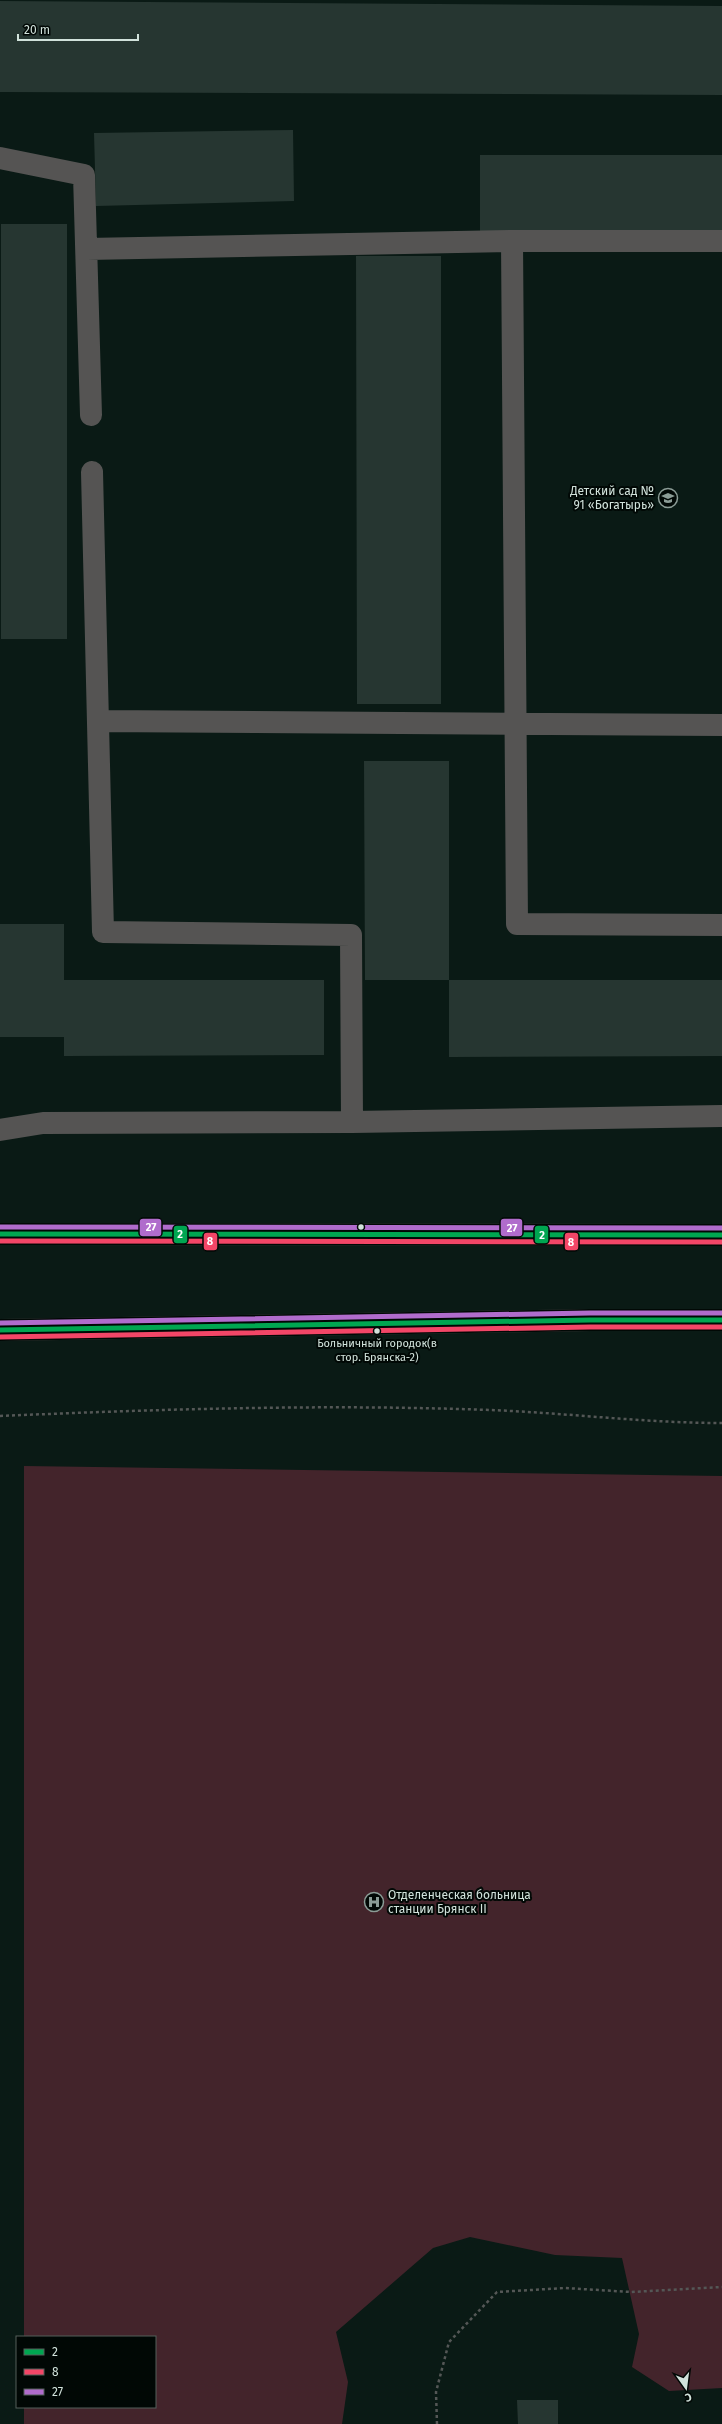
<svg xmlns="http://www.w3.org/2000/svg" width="722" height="2424" font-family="'Fira Sans',sans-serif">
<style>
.green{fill:#43242b}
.building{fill:#263631}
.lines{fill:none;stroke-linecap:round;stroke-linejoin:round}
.path{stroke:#545756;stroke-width:2.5;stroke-dasharray:3 3;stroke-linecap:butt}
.service{stroke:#555453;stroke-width:22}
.primary{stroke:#515452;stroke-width:22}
.bus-1-casing{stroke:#010805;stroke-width:8}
.bus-2-casing{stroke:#010805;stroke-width:8}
.bus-3-casing{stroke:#010805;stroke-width:8}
.bus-1{stroke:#00a651;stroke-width:5}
.bus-2{stroke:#f34667;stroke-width:5}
.bus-3{stroke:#b06ccc;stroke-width:5}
.bus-dot{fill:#d1e2db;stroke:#010805;stroke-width:1.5}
.labels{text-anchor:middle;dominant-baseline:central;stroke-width:4;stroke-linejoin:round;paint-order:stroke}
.bus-label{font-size:11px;fill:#d1e2db;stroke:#010805}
.poi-label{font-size:12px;fill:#d1e2db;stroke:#010805;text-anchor:end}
.line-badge{stroke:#010805;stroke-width:1.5}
.badge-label{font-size:11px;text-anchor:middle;font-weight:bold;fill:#fff}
</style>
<rect width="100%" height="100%" fill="#0a1a15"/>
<!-- green -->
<path class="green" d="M24 1466 722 1476V2388L669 2391 632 2367 639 2334 622 2258 555 2255 470 2237 433 2248 336 2332 348 2382 342 2424H24V2407H155V2337H24Z"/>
<!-- building -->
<path class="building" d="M0 1 722 6V95L0 92Z
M293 130 294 201 96 206 94 133Z
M480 155H722V235H480Z
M1 224H67V639H1Z
M356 256H441V704H357Z
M364 761H449V980H365Z
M0 924H64V980H324V1055L64 1056V1037H0Z
M449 980H722V1056L449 1057Z
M517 2400H558V2424H518Z"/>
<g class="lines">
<!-- path -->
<path class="path" d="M0 1416C163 1409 327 1404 490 1410 568 1413 644 1423 722 1423
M437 2424 436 2392 449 2342 497 2292 565 2288 631 2292 722 2287"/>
<!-- service -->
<path class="service" d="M0 158 84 175 91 415
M512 241 517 924 722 925
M87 249 512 241H722
M92 472 103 932 351 935 352 1122
M98 721 722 725
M0 1130 43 1123 352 1122 722 1116"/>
<!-- primary -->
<path class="primary" d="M0 1234 722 1235
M0 1330 590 1320H722"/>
<defs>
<path id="bus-1" d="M0 1234 722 1235
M0 1330 590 1320H722"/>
<path id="bus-2" d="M0 1241 722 1242
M0 1337 590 1327H722"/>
<path id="bus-3" d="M0 1227 722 1228
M0 1323 590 1313H722"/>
</defs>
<!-- bus-1 casing -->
<use href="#bus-1" class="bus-1-casing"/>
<!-- bus-2 casing -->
<use href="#bus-2" class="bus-2-casing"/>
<!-- bus-3 casing -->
<use href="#bus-3" class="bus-3-casing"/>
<!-- bus-1 -->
<use href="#bus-1" class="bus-1"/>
<!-- bus-2 -->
<use href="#bus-2" class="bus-2"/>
<!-- bus-3 -->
<use href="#bus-3" class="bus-3"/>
</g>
<!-- icons -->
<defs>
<symbol id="school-ring" viewBox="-11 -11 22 22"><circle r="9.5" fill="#010805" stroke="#8b9c96" stroke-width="1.5"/><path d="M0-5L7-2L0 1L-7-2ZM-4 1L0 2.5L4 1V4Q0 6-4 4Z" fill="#8b9c96"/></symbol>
<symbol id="hospital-ring" viewBox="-11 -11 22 22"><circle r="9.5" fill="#010805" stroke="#8b9c96" stroke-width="1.5"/><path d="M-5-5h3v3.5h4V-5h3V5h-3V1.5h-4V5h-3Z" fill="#8b9c96"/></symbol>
</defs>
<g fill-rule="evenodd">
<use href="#school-ring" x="657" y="487" width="22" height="22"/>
<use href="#hospital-ring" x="363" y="1891" width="22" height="22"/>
</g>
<!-- markers -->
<g class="bus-dot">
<circle cx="361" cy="1227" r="3.5"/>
<circle cx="377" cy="1331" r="3.5"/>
</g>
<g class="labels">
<!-- bus labels -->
<g class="bus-label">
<text x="377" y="1343">Больничный городок(в<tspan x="377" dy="14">стор. Брянска-2)</tspan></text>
</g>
<!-- poi labels -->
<g class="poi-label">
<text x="654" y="491">Детский сад №<tspan x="654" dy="14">91 «Богатырь»</tspan></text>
<text x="388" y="1895" text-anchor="start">Отделенческая больница<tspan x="388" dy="14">станции Брянск II</tspan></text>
</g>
</g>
<g class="line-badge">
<rect x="139" y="1218" width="23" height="19" rx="4" fill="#b06ccc"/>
<rect x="500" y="1218" width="23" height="19" rx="4" fill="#b06ccc"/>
<rect x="173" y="1225" width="15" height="19" rx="4" fill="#00a651"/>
<rect x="534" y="1225" width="15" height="19" rx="4" fill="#00a651"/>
<rect x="203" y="1232" width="15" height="19" rx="4" fill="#f34667"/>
<rect x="564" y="1232" width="15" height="19" rx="4" fill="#f34667"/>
</g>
<g class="badge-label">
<text x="151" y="1231">27</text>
<text x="512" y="1232">27</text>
<text x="180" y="1238">2</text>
<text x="542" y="1239">2</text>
<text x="210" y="1245">8</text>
<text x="571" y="1246">8</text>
</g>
<!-- legend -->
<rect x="16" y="2336" width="140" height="72" fill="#010805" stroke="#545f5b"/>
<rect x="24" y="2349" width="20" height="6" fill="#00a651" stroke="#545f5b"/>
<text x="52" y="2356" font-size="12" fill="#d1e2db">2</text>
<rect x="24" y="2369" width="20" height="6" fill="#f34667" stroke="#545f5b"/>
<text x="52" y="2376" font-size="12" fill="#d1e2db">8</text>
<rect x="24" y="2389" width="20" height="6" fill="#b06ccc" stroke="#545f5b"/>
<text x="52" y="2396" font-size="12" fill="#d1e2db">27</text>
<!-- north arrow -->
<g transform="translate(686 2388) rotate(166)" stroke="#010805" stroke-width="3" paint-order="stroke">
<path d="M0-3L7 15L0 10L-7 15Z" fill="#d1e2db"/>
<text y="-6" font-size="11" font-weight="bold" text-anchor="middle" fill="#d1e2db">С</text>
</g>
<!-- scale -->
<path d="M18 34v6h120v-6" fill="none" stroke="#d1e2db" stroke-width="2"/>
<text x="24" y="34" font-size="12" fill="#d1e2db" stroke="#010805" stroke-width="3" paint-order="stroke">20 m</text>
</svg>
